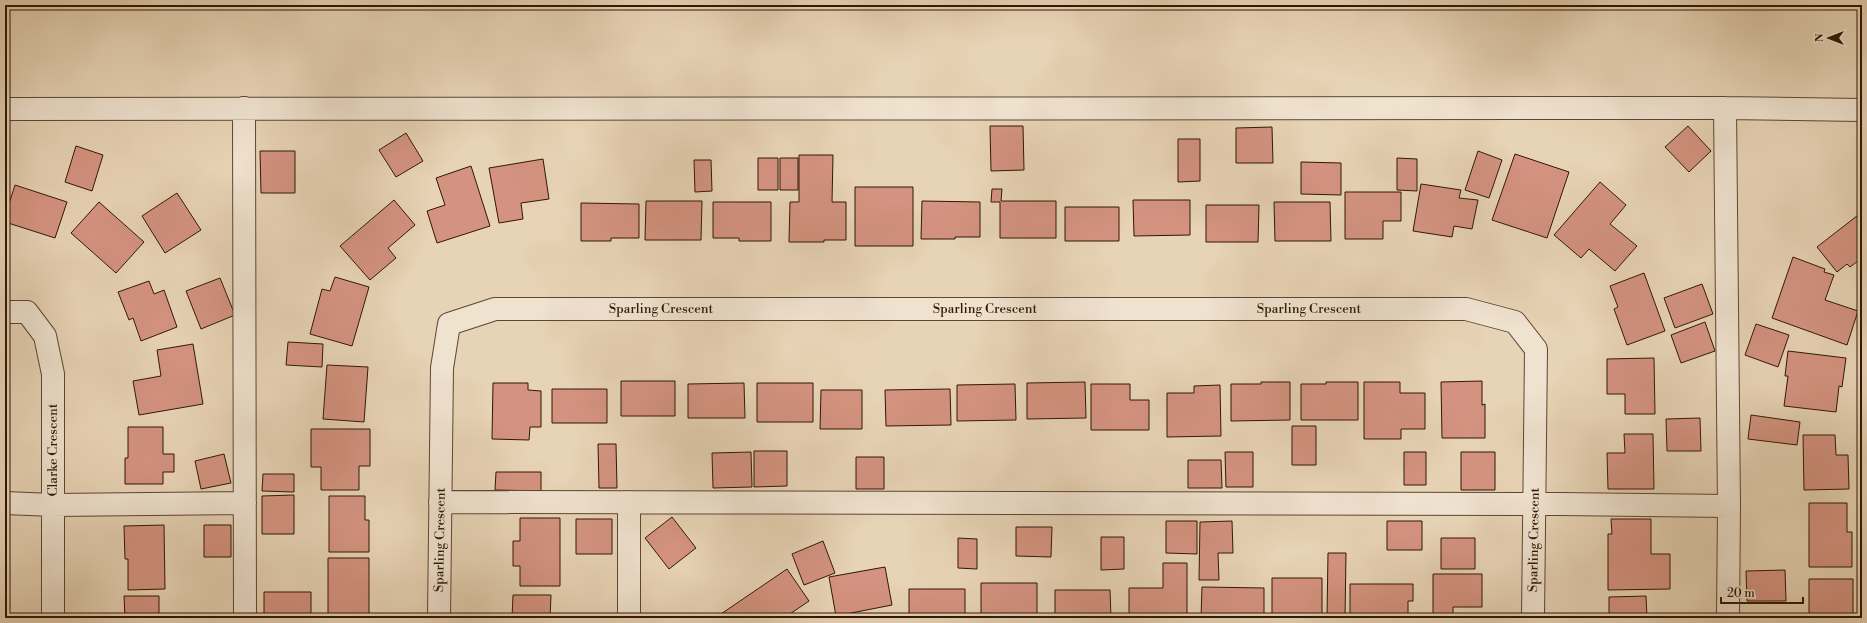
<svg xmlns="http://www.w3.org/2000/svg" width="1867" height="623" font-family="'Libre Bodoni',serif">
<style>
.building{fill:#d49380;stroke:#311704}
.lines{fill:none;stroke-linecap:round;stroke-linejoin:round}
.minor-casing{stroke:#5e4630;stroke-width:24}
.minor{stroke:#efe2cf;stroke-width:22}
.labels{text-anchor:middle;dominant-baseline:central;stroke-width:3.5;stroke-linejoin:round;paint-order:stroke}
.street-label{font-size:13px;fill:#311704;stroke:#efe2cf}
</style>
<rect width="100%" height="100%" fill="#e7d3b5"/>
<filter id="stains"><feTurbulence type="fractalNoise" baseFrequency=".005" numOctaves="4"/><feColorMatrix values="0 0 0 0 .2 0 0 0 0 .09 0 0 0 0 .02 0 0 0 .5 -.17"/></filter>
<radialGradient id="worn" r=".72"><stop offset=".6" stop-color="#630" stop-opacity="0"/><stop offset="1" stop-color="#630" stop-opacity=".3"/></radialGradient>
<!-- building -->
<path class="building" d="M990 126H1023L1024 170 991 171Z
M1688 126 1711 151 1689 172 1665 147Z
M1272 127 1273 163H1236V128Z
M406 133 423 161 396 177 379 150Z
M1178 139H1200V181L1178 182Z
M76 146 103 155 92 191 65 182Z
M260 151H295V193H261Z
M1478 151 1502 160 1489 198 1465 190Z
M1515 154 1569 172 1547 238 1492 220Z
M799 155H833L832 202H846V240H824V242H789L790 202H799Z
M758 158H778V190H758Z
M780 158H798V190H780Z
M1397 158 1417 159V191L1397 190Z
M543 159 549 199 521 203 523 219 499 223 489 168Z
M694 160H711L712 191 695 192Z
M1301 162 1341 163V195L1301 194Z
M471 166 490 226 437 243 427 211 445 205 436 178Z
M1600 182 1626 205 1610 224 1637 246 1615 271 1589 249 1581 258 1554 235Z
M1421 184 1461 190 1459 198 1478 200 1472 229 1454 226 1452 237 1413 231Z
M15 185 67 202 55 238 5 222V216Z
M855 187H913V246H855Z
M992 189H1002L1001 201H1056V238H1000V202H991Z
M1345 192H1401V221H1383V239H1345Z
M177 193 201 230 165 253 142 216Z
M394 200 415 225 388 248 396 258 370 280 340 246Z
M1133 200H1190V235L1134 236Z
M646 201H702L701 240H645Z
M922 201 980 202V237H955V239H921Z
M99 202 144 242 116 273 71 233Z
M713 202H771V241H739V238H713Z
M1274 202H1330L1331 241H1275Z
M581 203 639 204V238H611V241H581Z
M1206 205H1259L1258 242H1206Z
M1065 207H1119V241H1065Z
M1862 212V258L1850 267 1847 264 1837 272 1817 247Z
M1793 257 1825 269 1824 272 1834 275 1825 300 1858 311 1847 345 1772 318Z
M1644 273 1665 331 1627 345 1614 309 1618 307 1610 286Z
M335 277 369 287 352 346 310 334 322 289 330 291Z
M220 278 235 315 201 329 186 291Z
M149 281 154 294 164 290 177 327 141 341 133 318 129 320 118 292Z
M1702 284 1713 314 1675 328 1664 298Z
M1705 322 1715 351 1681 363 1671 335Z
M1756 324 1789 335 1778 367 1745 355Z
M288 342 323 344 322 367 286 365Z
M193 344 203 404 139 415 133 381 161 376 157 350Z
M1788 351 1846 358 1842 387 1839 386 1836 412 1784 406 1788 376H1785Z
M1654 358 1655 414H1625V394H1607V359Z
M327 365 368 367 364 422 323 419Z
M621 381H675V416H621Z
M1482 381V405L1485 404V438H1442L1441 382Z
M1085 382 1086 418 1027 419V383Z
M1261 382H1290V420L1231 421V384H1261Z
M1326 382H1358V420H1301V384H1326Z
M1364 382H1400V393H1425V429H1401V439H1364Z
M493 383H528V390L541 391V427H530L529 440 492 439Z
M744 383 745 418H688V384Z
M757 383H813V422H757Z
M1015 384 1016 420 957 421V385Z
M1091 384H1130V400H1149V430H1091Z
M1220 385 1221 436 1167 437V393H1194V386Z
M552 389H607V423H552Z
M950 389 951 425 886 426 885 390Z
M821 390H862V429H820Z
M1751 415 1800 422 1797 445 1748 439Z
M1700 418 1701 451H1667L1666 419Z
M1292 426H1316V465H1292Z
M128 427H163V454H174V472H163V484H125V458H128Z
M311 429H370V466H359V490H321V467H311Z
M1624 434H1653L1654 489H1608L1607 453H1625Z
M1803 435H1835L1836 455H1848L1849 489 1804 490Z
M598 444H616L617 488H599Z
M754 451H787V486L754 487Z
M751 452 752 487 713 488 712 453Z
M1225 452H1253V487H1226Z
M1404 452H1426V485H1404Z
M1461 452H1495V490H1461Z
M224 454 231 483 201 489 195 461Z
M856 457H884V489H856Z
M1188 460H1221L1222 488H1188Z
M496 472H541V491L495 490Z
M263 474H294V492L262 491Z
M294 495V534H262V496Z
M329 496H365V520H369V552H329Z
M1809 503H1847V532H1852V567H1809Z
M672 517 696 548 669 569 645 538Z
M520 518H560V586H520V566H513V541H520Z
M576 519H612V554H576Z
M1611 519H1651V554H1670V589L1608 590V534H1612Z
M1166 521H1197V554L1166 553Z
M1232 521 1233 553H1218L1219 580H1199L1200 522Z
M1387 521H1422V550H1387Z
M164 525 165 589 128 590V559H125L124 526Z
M204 525H231V557H204Z
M1016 527H1052L1051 557 1016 556Z
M1101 537H1124V569L1101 570Z
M958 538 977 539V569L958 568Z
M1441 538H1475V569H1441Z
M823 541 835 573 804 585 792 554Z
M1328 553H1346L1345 618H1327Z
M328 558H369V615L328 614Z
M1163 563H1187V618H1129V588H1163Z
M885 567 892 605 836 616 829 577Z
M787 569 809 601 784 618H720L718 616Z
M1785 570 1786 601H1747L1746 571Z
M1433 574H1482V607H1453V618H1433Z
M1272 578H1322V615H1299V618H1272Z
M1809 579H1853V618H1809Z
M981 583H1037V618H981Z
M1350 584H1413V601H1408V618H1350Z
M1202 587 1264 588V618H1201Z
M909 589H965V618H909Z
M1055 590H1110L1111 618H1055Z
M264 592H311V616H264Z
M513 595H551L550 618H512Z
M124 596H159V614H166V618H125Z
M1646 596 1647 618H1609V597Z"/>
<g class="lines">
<defs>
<path id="minor" d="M244 108 245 618
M1725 108 1729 506 1728 618
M5 109 1725 108 1862 110
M5 312H27L45 336 53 374V618
M440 502 1560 504 1729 506
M629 502V618
M5 503 53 505 245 503
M439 618 442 368 449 324 495 309H1466L1515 322 1536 349 1533 618"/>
</defs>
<!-- minor casing -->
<use href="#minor" class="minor-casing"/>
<!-- minor -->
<use href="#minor" class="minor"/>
</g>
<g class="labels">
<!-- street labels -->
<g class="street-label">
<text x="661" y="309">Sparling Crescent</text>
<text x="985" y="309">Sparling Crescent</text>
<text x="1309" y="309">Sparling Crescent</text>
<text transform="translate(53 450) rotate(-90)">Clarke Crescent</text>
<text transform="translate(440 540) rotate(-89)">Sparling Crescent</text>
<text transform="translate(1534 540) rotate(-89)">Sparling Crescent</text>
</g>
</g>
<!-- margin -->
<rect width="1867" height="623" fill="none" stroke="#e7d3b5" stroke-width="20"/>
<rect x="6" y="6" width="1855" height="611" fill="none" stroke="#311704" stroke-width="2"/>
<rect x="10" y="10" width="1847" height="603" fill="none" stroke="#311704"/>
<!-- north arrow -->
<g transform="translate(1829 38) rotate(270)" stroke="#efe2cf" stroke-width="3" paint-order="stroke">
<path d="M0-3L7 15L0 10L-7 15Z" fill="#311704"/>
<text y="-6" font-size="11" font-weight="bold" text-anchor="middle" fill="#311704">N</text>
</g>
<!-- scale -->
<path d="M1721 597v6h82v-6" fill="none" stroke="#311704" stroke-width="2"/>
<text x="1727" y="597" font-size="12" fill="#311704" stroke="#efe2cf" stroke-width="3" paint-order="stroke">20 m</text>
<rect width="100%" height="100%" filter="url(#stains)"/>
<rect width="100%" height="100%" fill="url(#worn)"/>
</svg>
